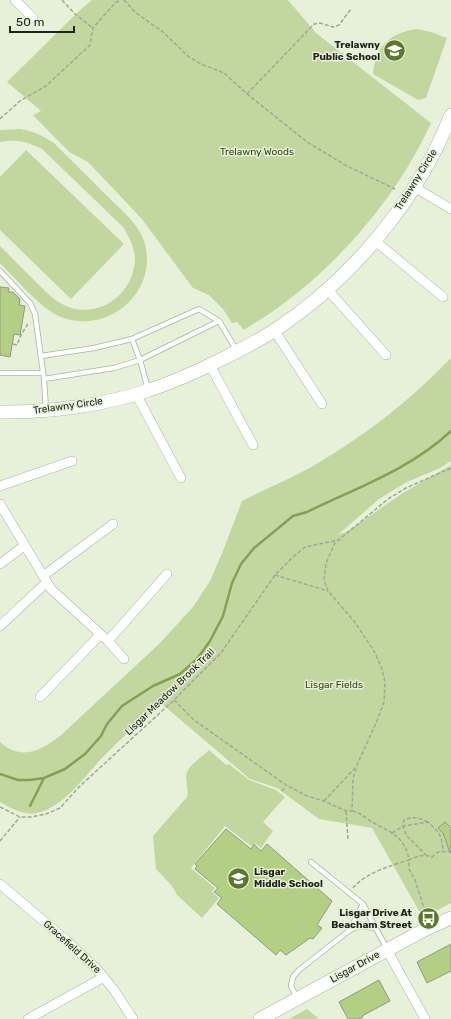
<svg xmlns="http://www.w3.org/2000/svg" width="451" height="1019" font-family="Rubik,sans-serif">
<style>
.green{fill:#c2d7a0}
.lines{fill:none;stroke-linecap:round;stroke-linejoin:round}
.stream{stroke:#849f56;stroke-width:2.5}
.building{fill:#b2cf84;stroke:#909984}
.lane-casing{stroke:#abb49e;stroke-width:6}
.street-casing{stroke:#abb49e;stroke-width:10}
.secondary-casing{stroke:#abb49e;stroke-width:14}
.path{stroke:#a0a895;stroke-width:1.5;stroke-dasharray:4 2;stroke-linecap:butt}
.lane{stroke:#fff;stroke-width:4.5}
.street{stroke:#fff;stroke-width:9}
.secondary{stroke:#fff;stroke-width:13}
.labels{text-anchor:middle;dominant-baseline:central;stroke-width:3;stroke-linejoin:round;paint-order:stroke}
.poi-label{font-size:10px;font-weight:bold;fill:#21241c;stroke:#e7f1d9;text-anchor:end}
.park-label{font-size:10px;fill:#33440d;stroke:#e7f1d9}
.street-label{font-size:10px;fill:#21241c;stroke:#e7f1d9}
</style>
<rect width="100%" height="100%" fill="#e7f1d9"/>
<!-- green -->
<path class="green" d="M92 0H288L316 33 431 123C397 197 339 265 272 312 263 318 253 324 244 330L237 322 232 323 223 309 209 295 193 288 141 218 88 162 69 152 33 115 41 111 7 82 80 10Z
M417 29 431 32 447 38 426 98 418 100 373 74C376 46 389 33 417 29Z
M20 129C33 131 42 135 54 143 70 159 87 176 103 192 118 207 137 221 144 241 160 290 109 336 61 317 42 310 15 278 0 263V246C12 258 23 269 35 281 44 290 54 301 66 306 99 320 134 294 135 259 135 247 129 238 124 228L42 149C26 141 17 139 0 142V130Z
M26 150 124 244 71 299 0 230V177Z
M451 358V461L440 468 405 483 379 499 339 534 303 545 346 532 403 493 451 465V903L423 918 372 828 319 819 277 788 250 779 162 704C143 720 124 735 107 753 86 773 67 806 37 813 25 816 10 808 0 802V742C21 761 40 751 60 736L159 644 193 607 210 581 223 551 242 501C265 489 290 479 313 466 363 437 411 400 451 358Z
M209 750 226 765 229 764 249 780 276 790 285 797 263 822 273 831 261 848 255 843 251 846 225 826 191 868 215 888 212 892 219 898 202 918 177 895 172 886 156 869 153 836 187 797C189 790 186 784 186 777 186 766 202 757 209 750Z
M307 1009 319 1019H289Z"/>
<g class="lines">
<!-- stream -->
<path class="stream" d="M0 774 18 780H30L44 778 65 769 85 754 101 736 107 724 122 706 153 686 180 674 197 659 210 641 223 616 232 583 241 564 254 548 293 516 307 512C356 488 411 469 451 431
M30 806 44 778"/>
</g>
<!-- building -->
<path class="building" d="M0 287 9 288 8 292H13L20 299 19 305 25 306 20 335 14 334 10 357 0 355Z
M445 822 451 828V853H450L443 833 438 828Z
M226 829 251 849 254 844 261 851 267 844 332 901 317 925 322 928 313 939 310 938 286 955 280 950 276 955 217 904 222 898 214 892 218 888 195 869 197 866 195 864Z
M451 944V971L427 983 417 962Z
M379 980 390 1001 362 1016 363 1017 359 1019H348L339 1002Z"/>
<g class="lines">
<defs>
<path id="lane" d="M0 271 30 303 35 314 44 379 46 410
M132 339 140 360 148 389
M41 356 94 348 132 339 199 309 219 321 237 351
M0 373H43
M44 379 114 368 140 360 219 321
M363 904 387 949
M350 930 359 926 376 928
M297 998 291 986 293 977 299 970 350 930 363 904 311 862"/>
<path id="street" d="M15 0 33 18
M414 187 451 209
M374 240 443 297
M327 289 386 355
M274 330 322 404
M210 365 253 445
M136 394 181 478
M0 486 72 461
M0 504 51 589 108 641 124 659
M0 564 24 546
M43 576 113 524
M0 626 46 583
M108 641 167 574
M40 697 100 635
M0 884 66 940 96 968 114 990 133 1019
M387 950 425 1019
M28 1019 104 977"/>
<path id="secondary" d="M0 412C46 413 106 405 149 390 174 382 198 371 222 359 240 350 258 341 275 330 352 279 417 201 451 115
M260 1019 424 930 451 918"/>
</defs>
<!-- lane casing -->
<use href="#lane" class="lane-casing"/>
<!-- street casing -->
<use href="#street" class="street-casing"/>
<!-- secondary casing -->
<use href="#secondary" class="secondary-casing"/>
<!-- path -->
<path class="path" d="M62 0 75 14 93 28
M124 0 136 13 163 32 189 57 201 64 224 73 247 94 307 142 345 165 395 189
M247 94 314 24 320 23 333 27 339 25 351 9
M0 119 20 101 46 86 90 45 93 28 115 3 120 0
M13 344 17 345 21 335 29 322
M275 575 328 591
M174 700 194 720 286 785 307 796 324 801 346 811H352L353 779 356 769
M282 791 286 786
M324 801 356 767 377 721 384 702 385 682 382 669 374 651 354 621 328 591 324 580 326 563 335 543 388 499 406 488 451 468
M0 807 20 817H31L46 814 60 808 80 786 174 700 221 653 275 575 293 557 305 547 339 540
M346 811 348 840
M352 811C360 812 366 819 374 823 392 833 405 837 409 860 418 856 423 854 432 857L438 852 451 851
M428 822C419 818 413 816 404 820L403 826 428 822C439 832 442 835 443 851
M392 833 403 826 406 835 426 855
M0 841 20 817
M353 888C365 873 392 865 409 860V869L415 880 427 917"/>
<!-- lane -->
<use href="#lane" class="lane"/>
<!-- street -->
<use href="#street" class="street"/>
<!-- secondary -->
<use href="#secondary" class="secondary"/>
</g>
<!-- icons -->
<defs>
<symbol id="school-disc" viewBox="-11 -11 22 22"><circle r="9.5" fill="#5e772a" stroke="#e7f1d9"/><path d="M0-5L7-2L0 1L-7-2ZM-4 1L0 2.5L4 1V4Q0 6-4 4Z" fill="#fff"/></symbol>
<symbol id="bus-disc" viewBox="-11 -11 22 22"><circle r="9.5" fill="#5e772a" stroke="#e7f1d9"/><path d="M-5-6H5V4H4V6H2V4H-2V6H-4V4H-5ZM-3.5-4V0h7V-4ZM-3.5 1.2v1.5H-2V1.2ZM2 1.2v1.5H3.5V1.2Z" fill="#fff"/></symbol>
</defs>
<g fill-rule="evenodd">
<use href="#school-disc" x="382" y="38" width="25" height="25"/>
<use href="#school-disc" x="226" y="866" width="25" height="25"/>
<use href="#bus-disc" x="416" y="906" width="25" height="25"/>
</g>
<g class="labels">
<!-- poi labels -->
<g class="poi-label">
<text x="380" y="45">Trelawny<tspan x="380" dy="12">Public School</tspan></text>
<text x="254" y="872" text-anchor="start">Lisgar<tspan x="254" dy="12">Middle School</tspan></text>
<text x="412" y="913">Lisgar Drive At<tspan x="412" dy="12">Beacham Street</tspan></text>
</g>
<!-- park labels -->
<g class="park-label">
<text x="257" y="152">Trelawny Woods</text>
<text x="334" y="685">Lisgar Fields</text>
</g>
<!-- street labels -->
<g class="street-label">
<text transform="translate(416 180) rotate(-58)">Trelawny Circle</text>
<text transform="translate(68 406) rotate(-8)">Trelawny Circle</text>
<text transform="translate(170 692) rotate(-44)">Lisgar Meadow Brook Trail</text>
<text transform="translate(72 947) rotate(42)">Gracefield Drive</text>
<text transform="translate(355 967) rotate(-29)">Lisgar Drive</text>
</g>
</g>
<!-- scale -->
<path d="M10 26v6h64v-6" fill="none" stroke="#21241c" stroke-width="2"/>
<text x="16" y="26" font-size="12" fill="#21241c" stroke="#e7f1d9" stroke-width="3" paint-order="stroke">50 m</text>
</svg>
